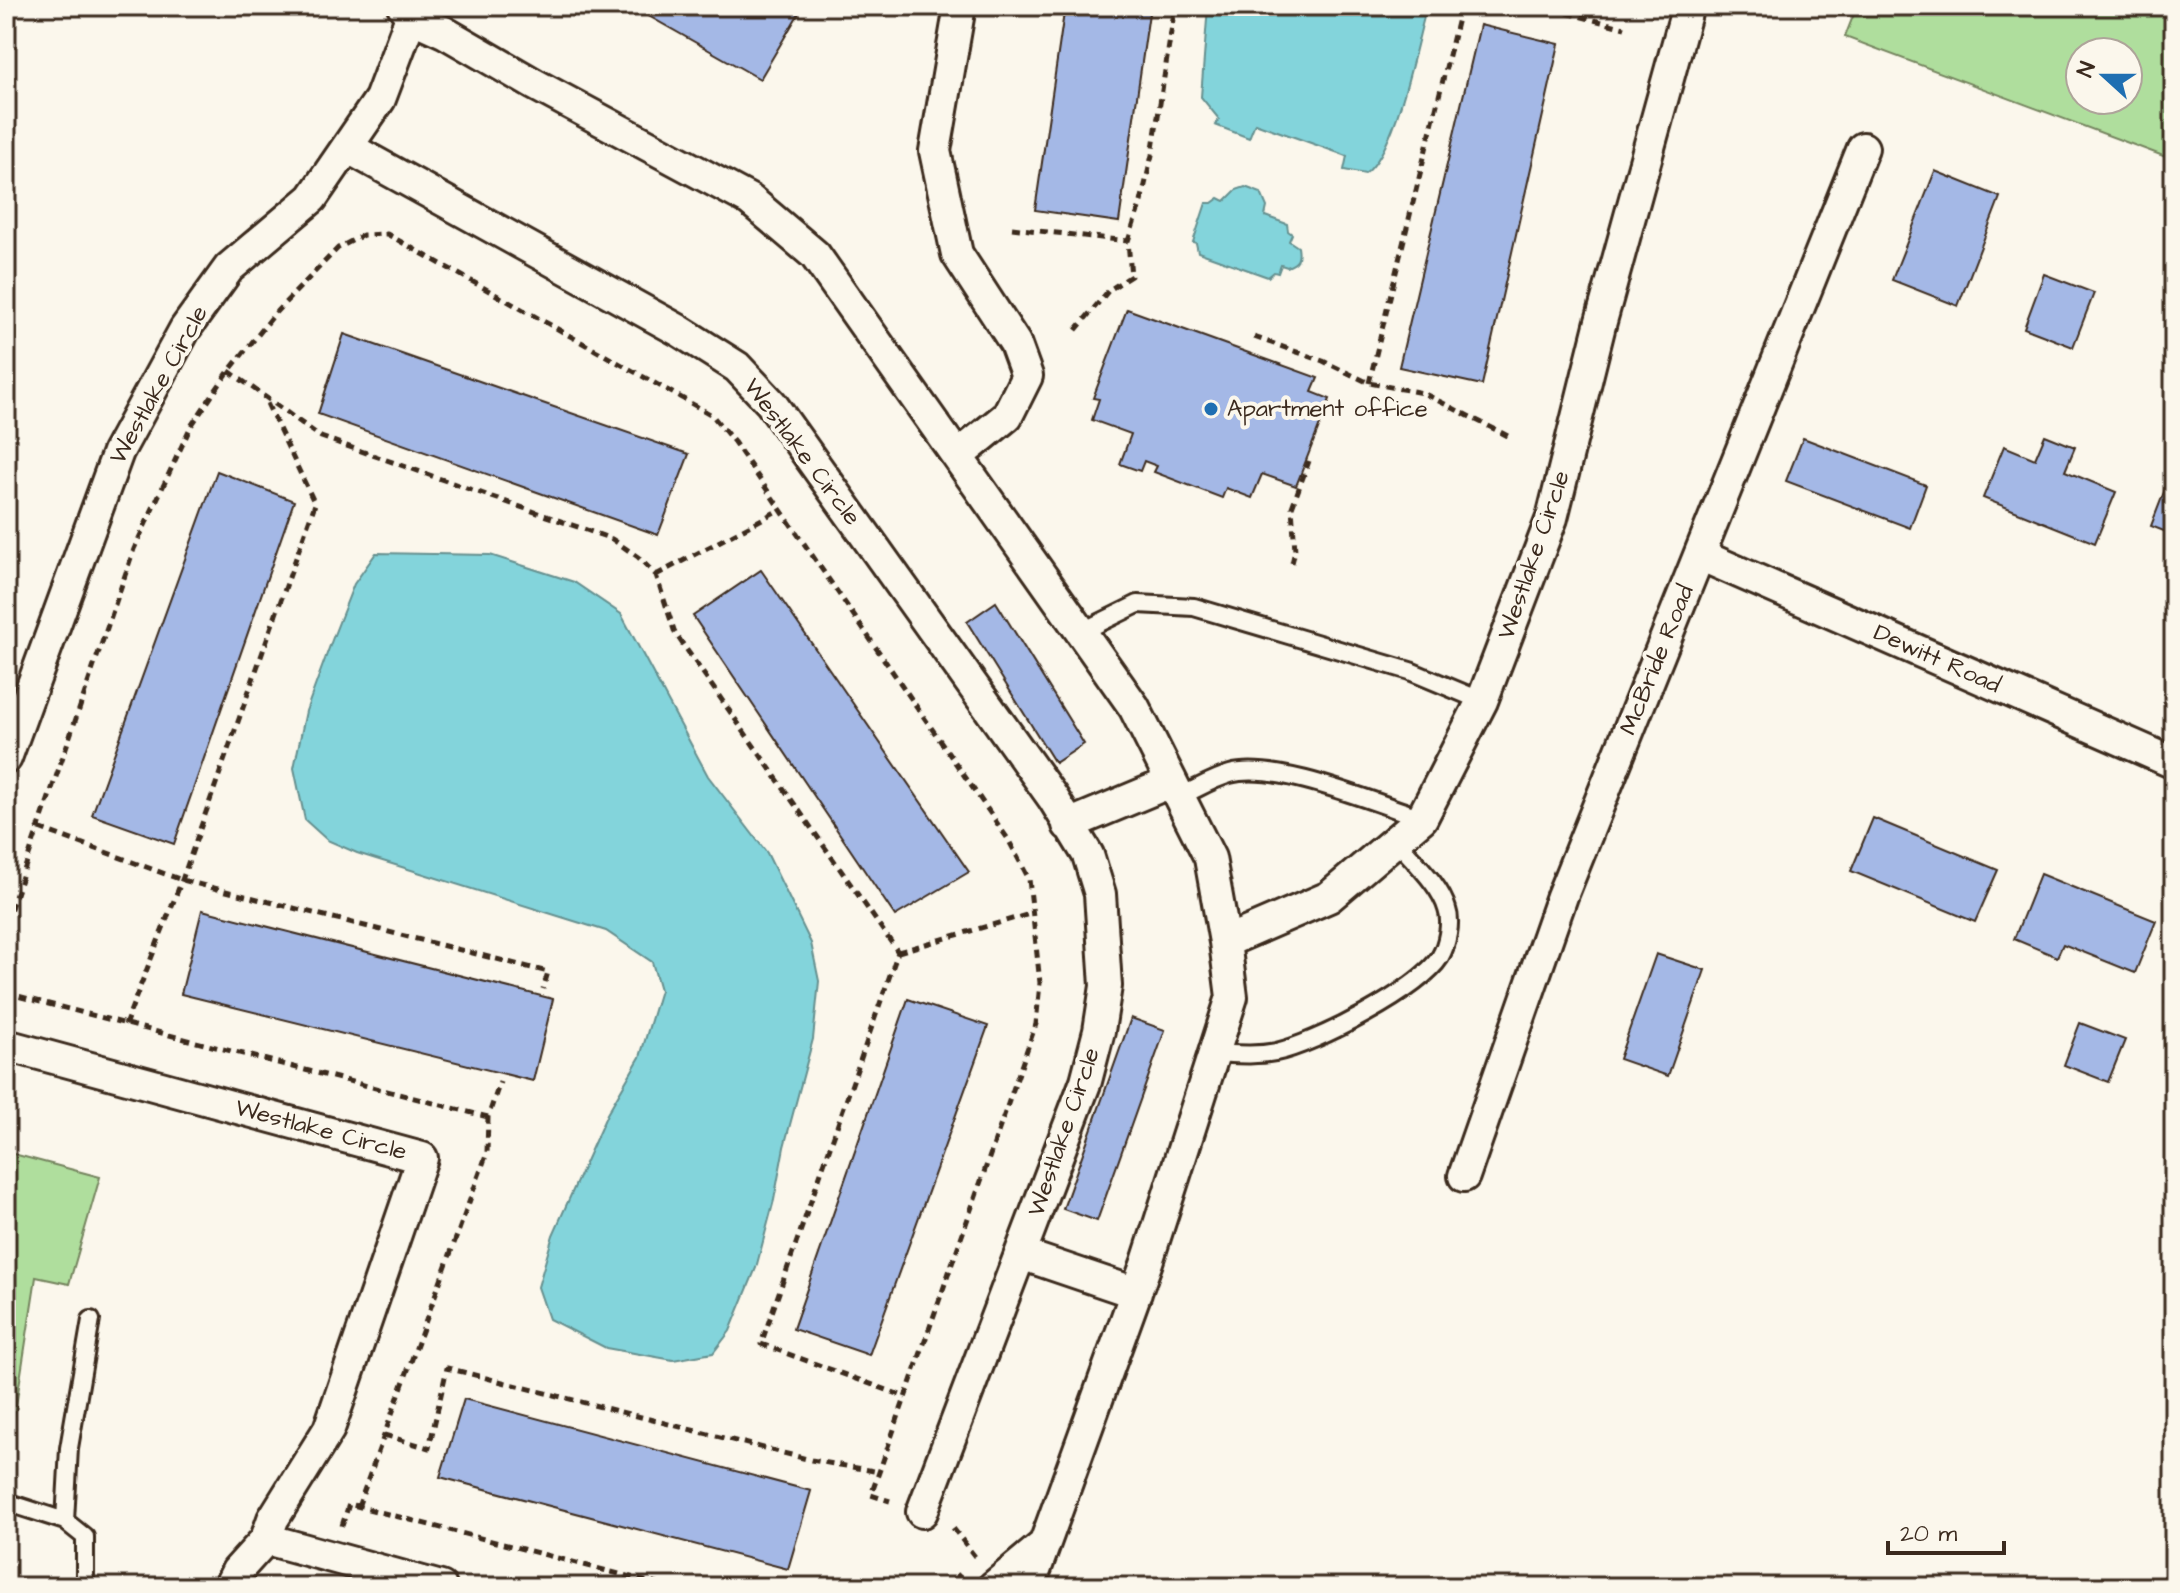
<svg xmlns="http://www.w3.org/2000/svg" width="2180" height="1593" font-family="'Architects Daughter',sans-serif">
<style>
.green{fill:#afde9d;stroke:#75845e;stroke-width:2;fill-rule:evenodd}
.water{fill:#83d4db;stroke:#66908f;stroke-width:2}
.building{fill:#a4b8e6;stroke:#3b2a1e;stroke-width:2}
.lines{fill:none;stroke-linecap:round;stroke-linejoin:round}
.lane-casing{stroke:#3b2a1e;stroke-width:22}
.street-casing{stroke:#3b2a1e;stroke-width:36}
.path{stroke:#3b2a1e;stroke-width:5;stroke-dasharray:8 6;stroke-linecap:butt}
.lane{stroke:#fbf7ec;stroke-width:16}
.street{stroke:#fbf7ec;stroke-width:30}
.poi-dot{fill:#1f6fb2;stroke:#fbf7ec;stroke-width:3}
.labels{text-anchor:middle;dominant-baseline:central;stroke-width:8;stroke-linejoin:round;paint-order:stroke}
.street-label{font-size:24px;fill:#3b2a1e;stroke:#fbf7ec}
.poi-label{font-size:24px;fill:#3b2a1e;stroke:#fbf7ec;text-anchor:start}
</style>
<rect width="100%" height="100%" fill="#fbf7ec"/>
<filter id="ink" filterUnits="userSpaceOnUse"><feTurbulence type="fractalNoise" baseFrequency=".0125" numOctaves="2"/><feDisplacementMap in="SourceGraphic" scale="16" xChannelSelector="R" yChannelSelector="G"/><feConvolveMatrix kernelMatrix="1 2 1 2 8 2 1 2 1" color-interpolation-filters="sRGB"/></filter>
<g filter="url(#ink)">
<!-- green -->
<path class="green" d="M1857 6H2174V160L1845 37ZM2080 52H2128V100H2080Z
M6 1152 100 1177 69 1284 36 1277 9 1451 6 1450Z"/>
<!-- water -->
<path class="water" d="M1208 6H1427C1415 47 1397 150 1365 174L1344 170 1347 156 1255 123 1249 138 1215 125 1219 119 1201 97Z
M1245 187 1261 193 1267 207 1265 216 1287 224 1288 231 1292 234 1289 241 1298 247C1300 259 1298 263 1287 267L1281 265 1278 273 1274 272 1268 277 1198 252 1196 243 1193 242 1206 203H1212L1219 198 1225 201 1236 190Z
M376 553 490 555 574 582 621 614 708 776 767 853 811 943 819 981 813 1039 784 1147 774 1200 756 1268 730 1331 713 1353 673 1360 606 1348 549 1319 538 1287 553 1235 607 1114 640 1057 660 990 652 962 606 931 357 853 327 840 305 820 294 768 306 711 332 640 354 584Z"/>
<!-- building -->
<path class="building" d="M631 6H798L802 8 760 79Z
M1065 6H1150L1119 222 1035 210Z
M1480 25 1559 44 1482 385 1399 367Z
M1935 171 2000 197 1958 306 1892 280Z
M2044 274 2094 293 2073 347 2024 328Z
M1127 309 1318 378 1312 392 1330 399 1296 486 1262 474 1252 498 1226 488 1222 498 1154 472 1157 466 1144 461 1140 471 1120 464 1131 434 1092 420 1099 399 1093 398Z
M344 334 689 454 658 535 318 414Z
M2045 435 2075 447 2065 471 2116 492 2095 543 1983 498 2004 446 2035 459Z
M1803 438 1926 485 1910 528 1786 481Z
M2174 466V535L2151 526Z
M217 471 294 501 174 844 92 815Z
M761 570 969 872 895 916 693 616Z
M996 602 1084 744 1055 763 967 622Z
M1873 818 1998 870 1975 922 1851 871Z
M2040 874 2156 921 2135 973 2063 944 2057 957 2014 939Z
M202 910 553 999 533 1081 181 994Z
M1656 954 1705 970 1668 1076 1619 1059Z
M2174 986V1007L2166 1003Z
M908 999 988 1026 869 1355 793 1329Z
M1131 1018 1165 1030 1097 1221 1063 1209Z
M2080 1023 2125 1040 2108 1082 2064 1065Z
M464 1399 811 1491 788 1569 440 1477Z"/>
<g class="lines">
<defs>
<path id="lane" d="M1081 632 1138 604 1194 607 1410 671 1482 701
M1178 797C1195 790 1212 779 1230 774 1276 761 1375 803 1422 818
M1214 1053C1235 1054 1255 1056 1276 1052 1315 1044 1419 990 1440 957 1447 945 1452 923 1447 909 1440 884 1412 860 1396 840
M6 1502 65 1521 85 1537V1587
M65 1521 69 1448 91 1320"/>
<path id="street" d="M411 17 444 32 534 84 750 200 815 255 1134 707 1210 858 1225 942 1232 997 1147 1262 1029 1587
M347 147 680 331 737 367 771 403 1053 798 1088 855 1100 894 1106 986 1099 1031 1086 1081 922 1512
M958 456 1007 416 1027 376 1015 343 957 254 935 151 960 6
M1700 555 2174 763
M6 758 118 452 185 329 229 268 312 198 380 99 411 17 403 6
M1068 825 1171 782
M1225 942 1329 897 1422 818 1482 701 1552 518 1600 325 1688 6
M6 1045 422 1158 329 1429 273 1519 266 1539 237 1571 229 1587
M1464 1176 1562 896 1863 148
M1021 1254 1136 1293
M266 1539 441 1587
M993 1587 1041 1547"/>
</defs>
<!-- lane casing -->
<use href="#lane" class="lane-casing"/>
<!-- street casing -->
<use href="#street" class="street-casing"/>
<!-- path -->
<path class="path" d="M1540 6 1625 28
M1012 228 1128 241
M1076 330 1109 290 1131 276 1128 241 1141 202 1152 155 1175 6
M1254 337 1323 361 1369 383 1423 393 1508 436
M229 371 321 437 612 539 638 557 656 575 675 633 898 952 761 1344 906 1397
M1369 383 1461 6
M1292 563 1295 551 1292 507 1309 461
M656 575 779 510
M39 828 182 880 548 972 543 989
M6 923 134 549 191 426 229 371 277 311 338 248 363 235 387 234 712 415 734 442 1008 839 1029 879 1040 983 1036 1024 871 1495 890 1501
M898 952 1033 913
M6 993 488 1117
M125 1025 182 880 315 504 264 397
M384 1435 429 1448 447 1368 811 1460 880 1472
M358 1507 487 1153 488 1117 500 1082
M342 1526 349 1504 669 1587
M953 1528 976 1558
M946 1587 960 1574"/>
<!-- lane -->
<use href="#lane" class="lane"/>
<!-- street -->
<use href="#street" class="street"/>
</g>
</g>
<!-- markers -->
<circle class="poi-dot" cx="1211" cy="409" r="8"/>
<g class="labels">
<!-- street labels -->
<g class="street-label">
<text transform="translate(159 385) rotate(-61)">Westlake Circle</text>
<text transform="translate(802 452) rotate(53)">Westlake Circle</text>
<text transform="translate(1534 555) rotate(-71)">Westlake Circle</text>
<text transform="translate(1937 659) rotate(24)">Dewitt Road</text>
<text transform="translate(1657 660) rotate(-68)">McBride Road</text>
<text transform="translate(321 1130) rotate(15)">Westlake Circle</text>
<text transform="translate(1064 1132) rotate(-71)">Westlake Circle</text>
</g>
<!-- poi labels -->
<g class="poi-label">
<text x="1227" y="409">Apartment office</text>
</g>
</g>
<!-- margin -->
<rect width="2180" height="1593" fill="none" stroke="#fbf7ec" stroke-width="32"/>
<rect x="16" y="16" width="2148" height="1561" fill="none" stroke="#3b2a1e" stroke-width="3" filter="url(#ink)"/>
<!-- north arrow -->
<g transform="translate(2104 76) rotate(291)"><circle r="38" fill="#fbf7ec" stroke="#aea59a" stroke-width="2"/>
<path d="M0-6L14 30L0 20L-14 30Z" fill="#1f6fb2"/>
<text y="-12" font-size="22" font-weight="bold" text-anchor="middle" fill="#3b2a1e">N</text>
</g>
<!-- scale -->
<path d="M1888 1541v12h116v-12" fill="none" stroke="#3b2a1e" stroke-width="4"/>
<text x="1900" y="1541" font-size="24" fill="#3b2a1e" stroke="#fbf7ec" stroke-width="6" paint-order="stroke">20 m</text>
</svg>
